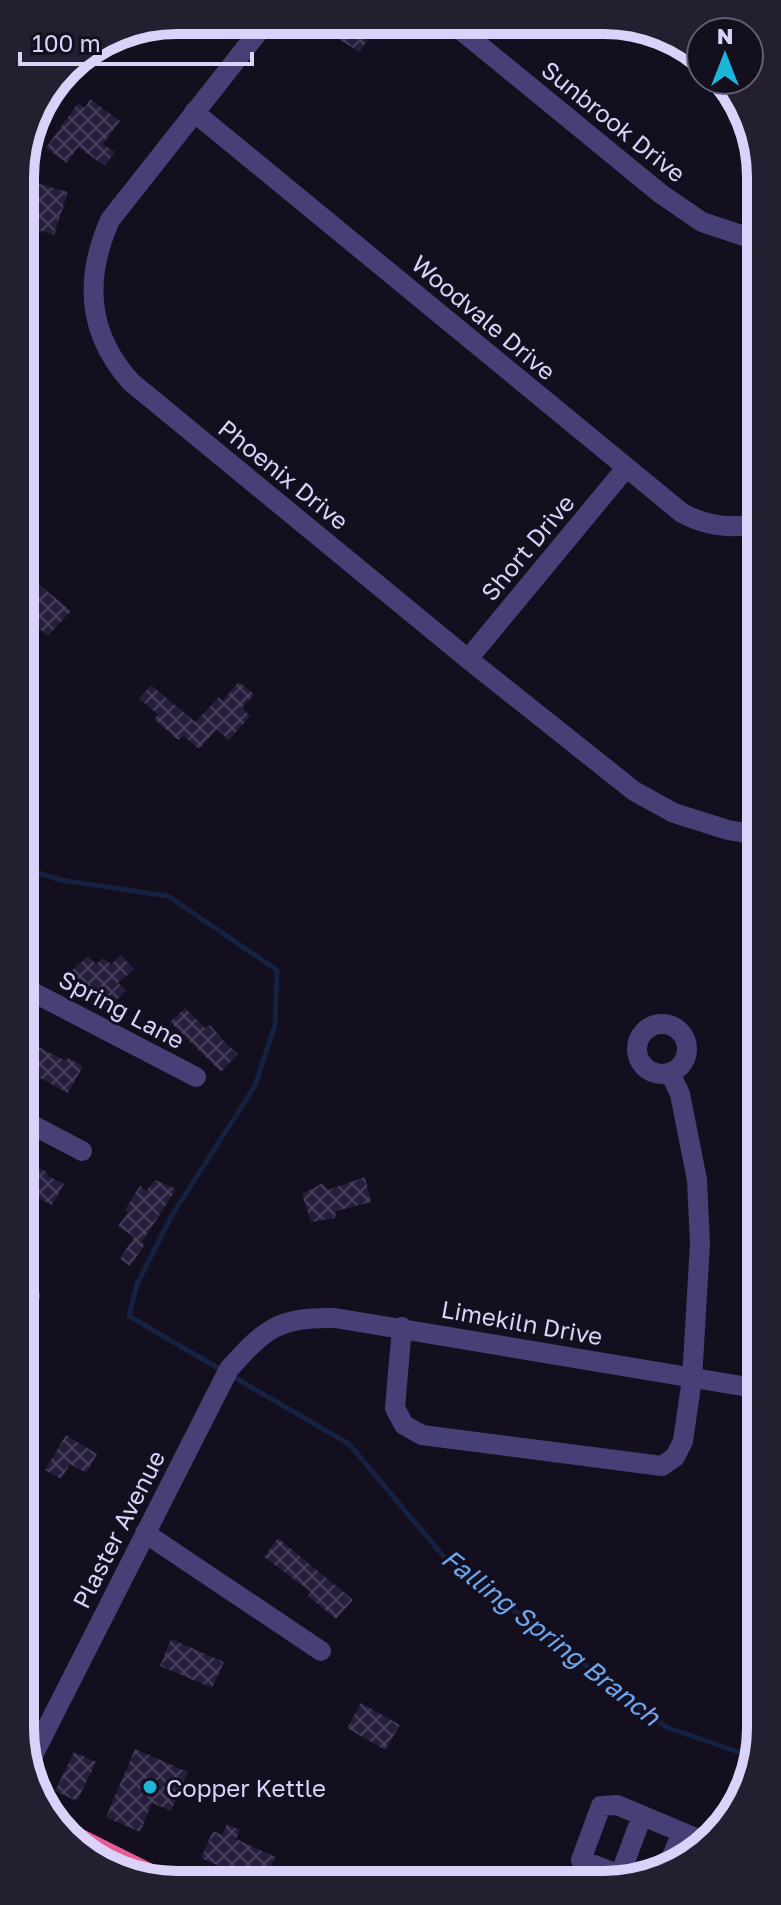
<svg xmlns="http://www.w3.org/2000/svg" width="781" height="1905" font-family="'Golos Text',sans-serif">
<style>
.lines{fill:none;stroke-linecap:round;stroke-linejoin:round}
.stream{stroke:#152242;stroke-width:5}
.building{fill:url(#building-cross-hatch)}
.minor{stroke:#474077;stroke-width:20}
.highway{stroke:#ea5d93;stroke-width:24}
.poi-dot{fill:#1db6db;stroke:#130f1e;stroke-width:3}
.labels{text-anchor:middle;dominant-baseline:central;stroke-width:6;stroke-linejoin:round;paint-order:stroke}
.street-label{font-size:24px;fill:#dad2f9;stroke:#130f1e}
.poi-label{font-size:24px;fill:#dad2f9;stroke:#130f1e;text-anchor:start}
.water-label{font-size:26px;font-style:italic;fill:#6da6ec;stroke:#130f1e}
.rim{fill:none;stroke:#dad2f9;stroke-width:10}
</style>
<defs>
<pattern id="building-cross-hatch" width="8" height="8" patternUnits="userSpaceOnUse" patternTransform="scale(2)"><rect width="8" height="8" fill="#271e3d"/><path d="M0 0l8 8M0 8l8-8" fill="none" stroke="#463e5a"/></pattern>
</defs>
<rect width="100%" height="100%" fill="#130f1e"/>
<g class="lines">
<!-- stream -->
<path class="stream" d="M22 868 61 880 168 896 277 970 275 1025 255 1086 172 1215 137 1284 129 1316 223 1371
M232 1376 349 1444 445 1558 666 1727 753 1757"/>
</g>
<!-- building -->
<path class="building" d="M308 21H368L376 26 360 52Z
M90 99 120 121 103 144 115 152 105 166 78 147 67 163 46 148 78 103 85 108Z
M33 182 68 192 54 235 21 225Z
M22 571 71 611 48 636 22 615Z
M239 682 254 694 242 708 250 716 229 740 217 729 199 749 184 736 178 740 154 719 158 715 139 698 151 685 195 722 219 697 222 701Z
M121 955 134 969 118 983 126 991 106 1010 70 972 88 956 96 964 103 958 111 964Z
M185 1008 205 1028 210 1025 226 1044 238 1054 221 1072 170 1022Z
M35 1045 66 1061 68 1058 83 1066 68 1093 23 1069V1064Z
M23 1160 49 1173 48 1176 64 1184 52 1205 36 1197 34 1201 24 1196Z
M365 1177 371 1202 336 1211 335 1218 311 1222 302 1194 323 1183 328 1190Z
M155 1180 176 1189 142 1242 145 1244 130 1266 120 1259 134 1237 118 1226 128 1213 125 1210 140 1186 146 1191Z
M66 1435 97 1454 86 1473 70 1464 61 1479 45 1470Z
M278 1538 353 1600 336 1619 308 1596 311 1592 264 1557Z
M171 1639 224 1662 212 1688 160 1666Z
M361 1703 400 1725 385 1750 347 1728Z
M135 1749 188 1772 171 1811 152 1803 140 1832 106 1817Z
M74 1752 96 1762 77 1801 55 1791Z
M227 1824 240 1830 236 1839 275 1857 264 1882H239L233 1879 235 1873 201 1858 213 1831 222 1835Z"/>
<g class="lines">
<!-- minor -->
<path class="minor" d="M267 21 110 220C84 279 87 333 131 382L468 659 634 791 674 813 728 830 758 835
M451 22 661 194 702 222 756 240
M194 112 682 513C706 526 730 529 757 524
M468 659 626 468
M23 987 196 1077
M637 1049a25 25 0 1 1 50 0a25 25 0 1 1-50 0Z
M23 1120 82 1151
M24 1293 30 1296
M402 1327 395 1408 404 1425 422 1435 662 1466 675 1457 683 1441 692 1379 700 1244 697 1180 680 1094 670 1073
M145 1533 321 1651
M26 1769 229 1369C266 1328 278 1317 335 1318L760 1389
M668 1865 682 1833
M620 1875 642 1816
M634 1880 581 1860 601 1806 617 1805 705 1842"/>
<!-- highway -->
<path class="highway" d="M62 1832 162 1882"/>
</g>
<!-- markers -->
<circle class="poi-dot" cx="150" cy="1787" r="8"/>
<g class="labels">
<!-- street labels -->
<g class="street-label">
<text transform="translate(614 121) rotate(39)">Sunbrook Drive</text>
<text transform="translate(484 317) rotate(40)">Woodvale Drive</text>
<text transform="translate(284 474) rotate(39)">Phoenix Drive</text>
<text transform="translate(527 547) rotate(-50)">Short Drive</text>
<text transform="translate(122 1009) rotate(28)">Spring Lane</text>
<text transform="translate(522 1322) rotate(10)">Limekiln Drive</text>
<text transform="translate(118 1529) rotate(-63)">Plaster Avenue</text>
</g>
<!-- poi labels -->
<g class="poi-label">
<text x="166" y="1787">Copper Kettle</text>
</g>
<!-- water labels -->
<g class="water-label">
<text transform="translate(551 1637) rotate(38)">Falling Spring Branch</text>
</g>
</g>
<!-- crop -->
<path d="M0 0H781V1905H0ZM177 34H604A143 143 0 0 1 747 177V1728A143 143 0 0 1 604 1871H177A143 143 0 0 1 34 1728V177A143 143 0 0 1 177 34Z" fill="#231f30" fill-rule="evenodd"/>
<path class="rim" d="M177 34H604A143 143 0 0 1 747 177V1728A143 143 0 0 1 604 1871H177A143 143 0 0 1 34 1728V177A143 143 0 0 1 177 34Z"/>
<!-- north arrow -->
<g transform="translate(725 56)"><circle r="38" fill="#130f1e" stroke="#635d76" stroke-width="2"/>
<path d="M0-6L14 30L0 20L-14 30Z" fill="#1db6db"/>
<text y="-12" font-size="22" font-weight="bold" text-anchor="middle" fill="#dad2f9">N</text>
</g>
<!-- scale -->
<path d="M20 52v12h232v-12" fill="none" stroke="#dad2f9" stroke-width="4"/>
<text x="32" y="52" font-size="24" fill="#dad2f9" stroke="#130f1e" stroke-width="6" paint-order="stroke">100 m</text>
</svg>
